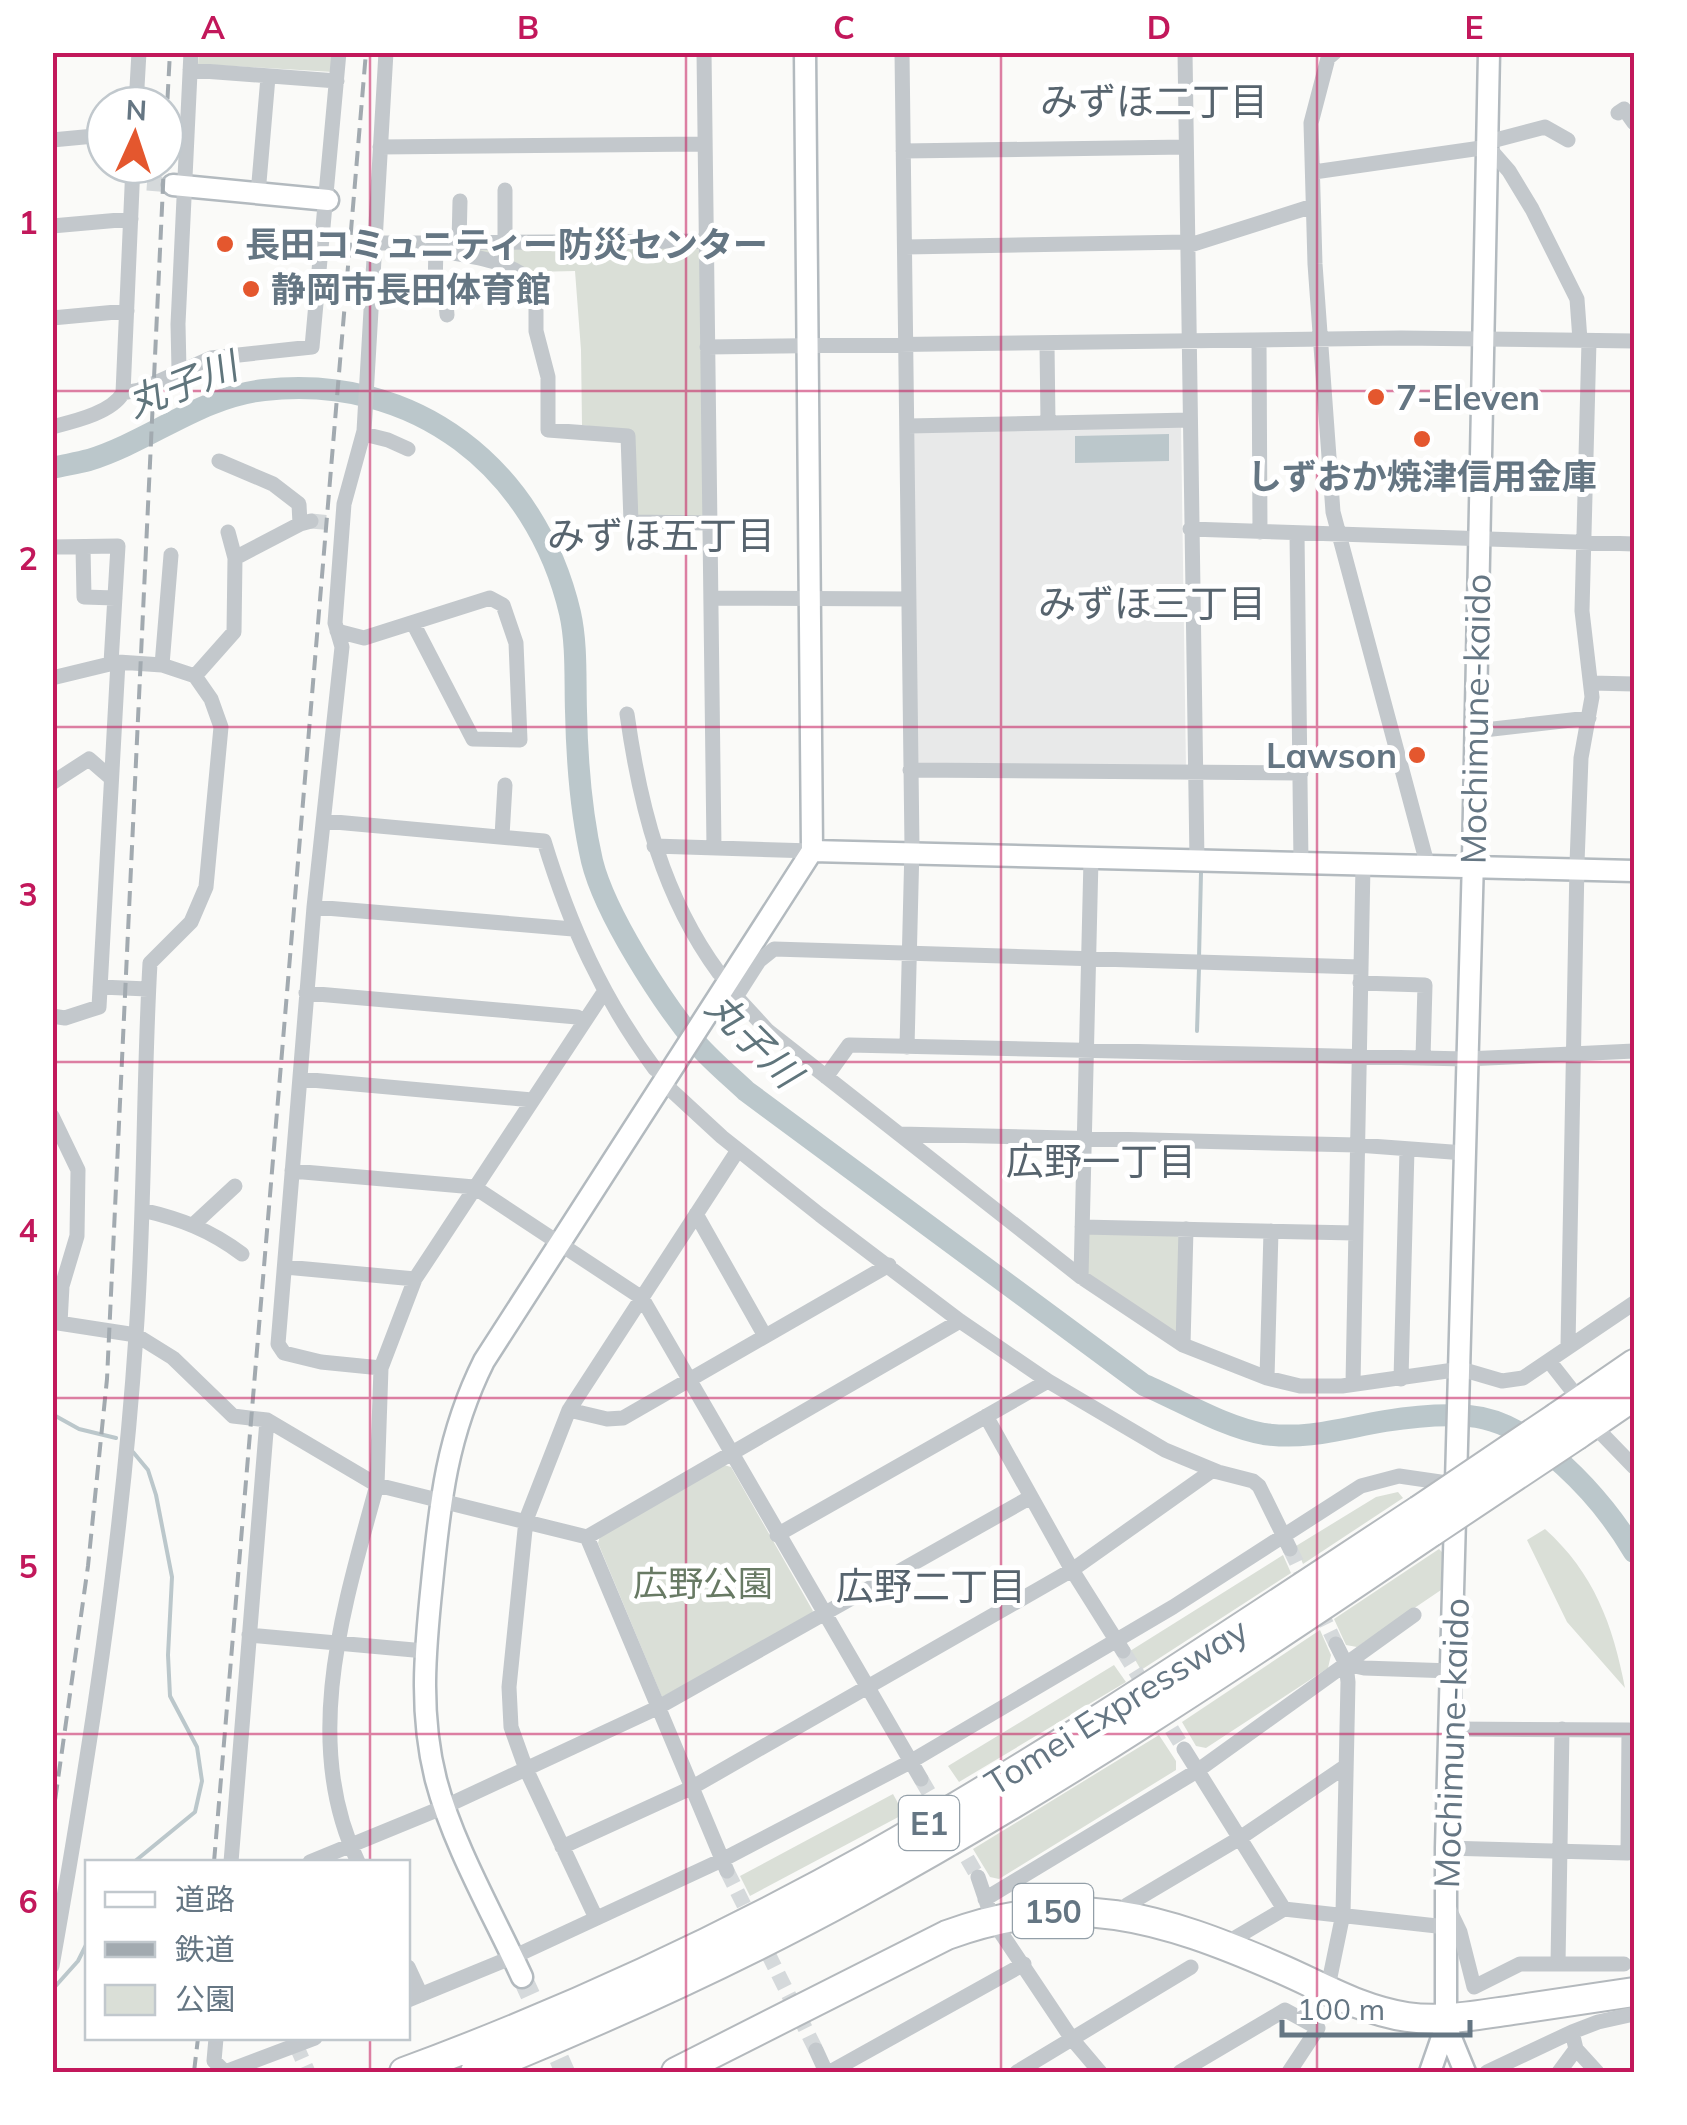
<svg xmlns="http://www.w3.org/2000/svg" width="1687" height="2125" font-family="Mulish,'Noto Sans JP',sans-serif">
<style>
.built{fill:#e8e9e9}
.green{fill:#dadfd7}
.water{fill:#bbc7cb}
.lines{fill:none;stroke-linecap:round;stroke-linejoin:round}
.stream{stroke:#bbc7cb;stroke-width:4}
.river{stroke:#bbc7cb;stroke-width:22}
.street-tunnel{stroke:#d5d9db;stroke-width:15;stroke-dasharray:15 8;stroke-linecap:butt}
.secondary-tunnel{stroke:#d5d9db;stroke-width:20;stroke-dasharray:20 10;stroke-linecap:butt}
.secondary-casing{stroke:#b3babf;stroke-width:25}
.highway-casing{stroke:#b4b9bd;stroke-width:32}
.street{stroke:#c3c8cc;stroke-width:15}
.secondary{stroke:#fff;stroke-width:20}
.highway{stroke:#fff;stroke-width:28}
.rail{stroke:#a2aab0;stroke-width:4;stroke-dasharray:15 8;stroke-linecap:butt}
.highway-bridge-casing{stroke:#b4b9bd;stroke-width:32;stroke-linecap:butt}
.highway-bridge{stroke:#fff;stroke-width:28}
.grid{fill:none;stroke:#c2185b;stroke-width:2.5;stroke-opacity:0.55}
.poi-dot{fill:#e4572e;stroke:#fff;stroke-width:4}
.labels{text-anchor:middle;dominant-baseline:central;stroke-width:10;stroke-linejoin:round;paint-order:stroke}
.shield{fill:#fff;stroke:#939fa8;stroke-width:2.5}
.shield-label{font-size:32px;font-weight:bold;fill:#657683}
.poi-label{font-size:35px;font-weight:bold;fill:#657683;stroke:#fff;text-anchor:start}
.street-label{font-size:35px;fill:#657683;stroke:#fff}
.park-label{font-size:35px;fill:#687a64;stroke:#fff}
.neighbourhood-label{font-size:38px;fill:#57646e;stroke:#fff}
.water-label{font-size:38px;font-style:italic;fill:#60757c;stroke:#fff}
.neatline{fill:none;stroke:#c2185b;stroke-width:4}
.grid-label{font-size:32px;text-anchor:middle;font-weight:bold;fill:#c2185b}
</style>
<rect width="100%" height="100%" fill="#fafaf8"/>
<!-- built -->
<path class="built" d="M1181 425 1186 770 919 767 913 760 911 429Z"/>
<!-- green -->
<path class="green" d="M199 53H334L333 72 198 64Z
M697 244 702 249 705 516H634L632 432 582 425 581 350 575 271 532 272 473 249Z
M1091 1233 1177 1235 1181 1240 1179 1330 1175 1333 1087 1274 1085 1237Z
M724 1465 731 1467 813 1611 810 1617 662 1697 598 1543 600 1536Z
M1398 1492 1403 1498 1303 1564 1296 1546 1376 1497Z
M1545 1529C1594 1573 1613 1625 1625 1688L1567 1622 1527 1540Z
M1439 1549 1442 1552 1441 1590 1357 1647 1346 1645 1334 1619Z
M1283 1555 1291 1573 1141 1670 1130 1651Z
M1320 1630 1331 1655 1328 1668 1206 1748 1196 1746 1182 1722Z
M1114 1665 1126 1682 959 1782 948 1766Z
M1159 1735 1176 1761V1770L999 1879 990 1877 973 1849Z
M893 1794 904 1814 750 1896 740 1876Z"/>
<!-- water -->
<path class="water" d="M1169 434V461L1075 463V436Z"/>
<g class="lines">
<!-- stream -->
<path class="stream" d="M1199 958 1201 873
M1197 1031 1199 968
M52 1414 79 1429 116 1438
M133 1452 148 1470 156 1495 172 1577 168 1655 170 1696 197 1747 202 1781 195 1812 134 1862
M52 1990 78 1961 88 1941"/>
<!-- river -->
<path class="river" d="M52 468C65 465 77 463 89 460 150 441 200 397 264 390 415 373 536 468 570 613 577 644 575 680 576 711 577 761 581 813 592 861 605 914 662 1002 697 1044 712 1061 730 1076 746 1091L1144 1385C1182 1401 1224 1427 1264 1434 1308 1440 1343 1428 1385 1421 1410 1417 1443 1414 1469 1416 1534 1421 1603 1499 1634 1552"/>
<!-- street-tunnel -->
<path class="street-tunnel" d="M147 183 173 185
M311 521 333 523
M1290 1549 1336 1644
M1123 1651 1184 1749
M921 1779 978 1877
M727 1871 816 2050
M296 2045 308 2072"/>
<!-- secondary-tunnel -->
<path class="secondary-tunnel" d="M522 1977 565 2072"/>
<defs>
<path id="secondary" d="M173 185 328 200
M812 851 1634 871
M522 1977C494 1916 453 1845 436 1780 419 1714 425 1650 432 1583 440 1501 447 1435 484 1361L812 851 805 52
M1430 2072 1446 2026
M1465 2072 1446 2026V1848L1473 859 1489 52"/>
<path id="highway" d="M1557 1417 1634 1364
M1577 1435 1634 1396
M404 2072C564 2013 721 1940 870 1857 1059 1750 1238 1629 1419 1510
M475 2072C606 2019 734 1961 858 1893 1057 1784 1246 1658 1433 1531
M676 2072 947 1935C1073 1889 1161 1917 1279 1968 1321 1986 1360 2010 1407 2017 1443 2022 1478 2015 1513 2010 1554 2004 1594 1998 1634 1992"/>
</defs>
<!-- secondary casing -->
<use href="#secondary" class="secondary-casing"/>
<!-- highway casing -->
<use href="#highway" class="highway-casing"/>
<!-- street -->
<path class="street" d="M704 52 714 848
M902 52 912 847 907 1047
M1185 52 1197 861
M1335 52 1328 58 1311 123 1315 264 1333 512 1428 867
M190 70 337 81
M136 105 139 52
M1618 113 1624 109 1634 123
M52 140 105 135
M1488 142 1545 127 1568 140
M380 147 705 144
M903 151 1186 147
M1314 172 1488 147 1509 171 1532 209 1577 299 1580 340
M258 194 268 77
M52 226 131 219
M436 242 435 294 446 303 447 315
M505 242V190
M374 243 706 241
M459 243 460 201
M1187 246 1313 206
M905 247 1187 242
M436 250C472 257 508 259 536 285V331L548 377V430L628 436 631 522 710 523
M52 318 127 311
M1259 340 1260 532
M1047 344 1048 422
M707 347 1401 338 1634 341
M179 370 178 324 191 52
M123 393 139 390 211 358 312 347 339 52
M908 426 1190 420
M52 427C75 421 111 413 123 393L133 165
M364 434 388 440 408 449
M219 461 273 484 299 504 300 524 311 521
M1190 529 1634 544
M1297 533 1301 863
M52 547 118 546 111 663
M83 547 84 597 115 598
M235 558 300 524
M712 598 909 599
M337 631 364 638 490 598 503 605 516 643 520 740 473 739 413 623
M162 665 171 555
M195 676 234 632 235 558 228 532
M52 678 118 662 162 665 195 676 211 699 221 727 206 887 191 922 150 963C143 1087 145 1211 136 1335 122 1546 89 1757 52 1966
M1591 683 1634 684
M627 714C640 807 663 897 719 973
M1475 731 1589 718
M910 770 1301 773
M52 783 89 759 111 778
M324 821 544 841C570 926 602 997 655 1069
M502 836 505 785
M654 846 812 851
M314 907 573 929
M1360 983 1425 985 1423 1058
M100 987 148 989
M306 993 577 1017 585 1021
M734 994 768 1031 1081 1277 1183 1345 1267 1378 1300 1386H1342L1461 1369 1502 1381 1523 1378 1634 1303
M736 997 759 961 774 949 1360 967
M52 1016 65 1018 99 1007 118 662
M826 1077 849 1045 1466 1059 1634 1051
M300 1079 532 1100
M671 1090 722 1137 820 1215 960 1321 1048 1381 1165 1450 1218 1472 1253 1481 1259 1486 1290 1549
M52 1116 78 1170 77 1236 62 1286 60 1323
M900 1134 1357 1145 1465 1153
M292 1171 474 1187 642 1298 921 1779
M142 1210C181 1219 210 1230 242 1254
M696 1214 765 1336
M194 1224 235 1186
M1082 1227 1355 1233
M285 1267 415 1279
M1081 1277 1091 859
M52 1322 136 1335 173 1358 233 1416 267 1420 377 1485 381 1368 321 1362 284 1353 278 1344 314 907 342 647 335 623 344 504 364 431 386 52
M1183 1345 1186 1229
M1568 1346 1577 863 1581 758 1592 697 1582 611 1589 341
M1549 1361 1571 1389
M381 1368 415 1279 604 992
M1267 1378 1271 1231
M1401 1379 1407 1149
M1353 1384 1363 865
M569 1410 607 1419 623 1418 889 1265
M986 1416 1072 1570 1123 1651
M1603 1435 1634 1467
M777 1535 1048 1381
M587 1537 727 1871
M249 1635 425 1651
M1336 1644 1346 1664
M1184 1749 1284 1909 1446 1927
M562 1847 691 1788 1072 1570 1213 1470
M1446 1848 1628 1853 1629 1730 1450 1729
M231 1862 267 1420
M310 1862 444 1807 657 1708 1031 1497
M358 1862C300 1742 344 1606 377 1485L587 1537 960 1321
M978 1877 993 1921 1072 2039 1100 2072
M985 1899 1197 1771 1414 1615
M1448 1907 1460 1932 1474 1987 1520 1964H1624
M1123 1914 1127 1905 1240 1838 1346 1766
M596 1918 526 1769 511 1727 509 1687 526 1520 569 1410 738 1150
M1235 1938 1284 1909
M1558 1964 1562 1729
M408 1967 421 1995
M1330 1977 1343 1914 1348 1682 1346 1664 1364 1668 1452 1671
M408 2000 513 1957 722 1860 910 1762 1173 1607 1361 1486 1399 1476 1454 1484
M1572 2032 1598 2022 1634 2014
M216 2038 214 2061 225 2072
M816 2050 826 2072
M225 2072 315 2038
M830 2072 1024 1964
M1017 2072 1191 1967
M1180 2072 1285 2010 1318 2028 1289 2072
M1487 2072 1572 2032 1576 2049
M1559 2072 1576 2049 1597 2072"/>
<!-- secondary -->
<use href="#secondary" class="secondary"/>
<!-- highway -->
<use href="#highway" class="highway"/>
<!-- rail -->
<path class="rail" d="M165 145 170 52
M52 1822 88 1566 107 1379 164 165
M214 1862 366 52
M194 2072 198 2038"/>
<defs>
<path id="highway-bridge" d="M1419 1510 1557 1417
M1433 1531 1577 1435"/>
</defs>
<!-- highway-bridge casing -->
<use href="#highway-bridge" class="highway-bridge-casing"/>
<!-- highway-bridge -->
<use href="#highway-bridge" class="highway-bridge"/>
</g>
<!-- grid -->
<path class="grid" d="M370 52V1862M686 52V2072M1001 52V2072M1317 52V2072M52 391H1634M52 727H1634M52 1062H1634M52 1398H1634M52 1734H1634M370 2038V2072"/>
<!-- markers -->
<g class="poi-dot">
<circle cx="225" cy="244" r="10"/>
<circle cx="251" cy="289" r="10"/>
<circle cx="1376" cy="397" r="10"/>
<circle cx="1422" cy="439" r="10"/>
<circle cx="1417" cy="755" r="10"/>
</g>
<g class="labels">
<!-- shield labels -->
<g class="shield">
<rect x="899" y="1796" width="60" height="54" rx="8"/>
<rect x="1013" y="1884" width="80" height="54" rx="8"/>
</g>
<g class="shield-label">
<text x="929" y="1823">E1</text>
<text x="1053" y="1911">150</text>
</g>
<!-- poi labels -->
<g class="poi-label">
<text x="245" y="244">長田コミュニティー防災センター</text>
<text x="271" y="289">静岡市長田体育館</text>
<text x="1396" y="397">7-Eleven</text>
<text x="1422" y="476" text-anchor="middle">しずおか焼津信用金庫</text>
<text x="1397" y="755" text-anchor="end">Lawson</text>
</g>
<!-- street labels -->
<g class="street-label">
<text transform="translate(1475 719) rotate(-89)">Mochimune-kaido</text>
<text transform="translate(1116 1706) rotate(-32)">Tomei Expressway</text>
<text transform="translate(1451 1743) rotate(-88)">Mochimune-kaido</text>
</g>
<!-- park labels -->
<g class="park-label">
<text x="703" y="1583">広野公園</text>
</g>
<!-- neighbourhood labels -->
<g class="neighbourhood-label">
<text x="1154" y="101">みずほ二丁目</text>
<text x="661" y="535">みずほ五丁目</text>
<text x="1152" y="603">みずほ三丁目</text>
<text x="1101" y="1161">広野一丁目</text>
<text x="931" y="1586">広野二丁目</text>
</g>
<!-- water labels -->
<g class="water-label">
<text transform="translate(182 384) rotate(-21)">丸子川</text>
<text transform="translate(754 1040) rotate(45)">丸子川</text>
</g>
</g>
<!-- border -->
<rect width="1687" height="2125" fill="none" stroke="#ffffff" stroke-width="110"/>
<!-- legend -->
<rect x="85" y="1860" width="325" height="180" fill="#ffffff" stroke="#c1c8cd" stroke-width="2.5"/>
<rect x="105" y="1892" width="50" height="15" fill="#ffffff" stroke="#c1c8cd" stroke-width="2.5"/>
<text x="175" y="1910" font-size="30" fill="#657683">道路</text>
<rect x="105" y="1942" width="50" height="15" fill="#a2aab0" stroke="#c1c8cd" stroke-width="2.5"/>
<text x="175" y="1960" font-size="30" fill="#657683">鉄道</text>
<rect x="105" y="1985" width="50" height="30" fill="#dadfd7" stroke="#c1c8cd" stroke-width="2.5"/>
<text x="175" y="2010" font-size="30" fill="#657683">公園</text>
<!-- north arrow -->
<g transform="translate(135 135) rotate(3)"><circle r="48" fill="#ffffff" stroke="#c1c8cd" stroke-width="2.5"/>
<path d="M0-8L18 38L0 25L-18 38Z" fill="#e4572e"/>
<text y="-15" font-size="28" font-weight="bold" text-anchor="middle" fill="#657683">N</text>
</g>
<!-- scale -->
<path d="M1282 2020v15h188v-15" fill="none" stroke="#657683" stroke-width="5"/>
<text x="1297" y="2020" font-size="30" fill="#657683" stroke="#ffffff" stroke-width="8" paint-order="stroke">100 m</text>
<rect x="55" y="55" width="1577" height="2015" class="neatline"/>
<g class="grid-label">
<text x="213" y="39">A</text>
<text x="528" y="39">B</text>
<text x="844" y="39">C</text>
<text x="1159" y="39">D</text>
<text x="1474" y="39">E</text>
<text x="28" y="234">1</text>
<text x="28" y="570">2</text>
<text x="28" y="906">3</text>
<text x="28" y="1242">4</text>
<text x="28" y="1578">5</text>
<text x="28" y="1913">6</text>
</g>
</svg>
